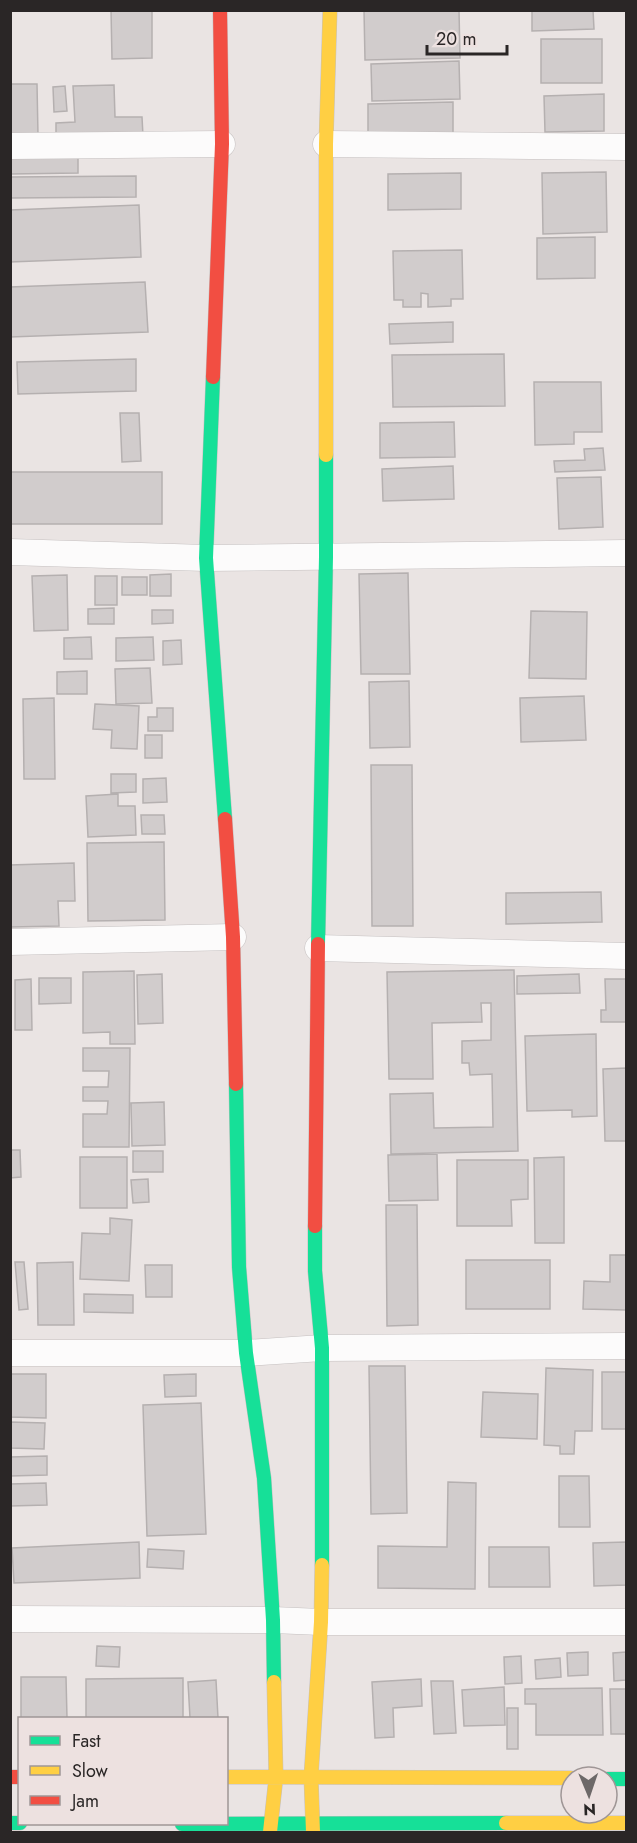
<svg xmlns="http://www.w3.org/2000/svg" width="637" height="1843" font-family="Jost,sans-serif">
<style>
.building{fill:#d1cccc;stroke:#b5b0b0;stroke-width:1.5}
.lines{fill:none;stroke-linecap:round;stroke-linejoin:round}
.street-casing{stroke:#c5c0c0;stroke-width:27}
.fast-casing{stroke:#c5c0c0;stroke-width:15}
.slow-casing{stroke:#c5c0c0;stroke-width:15}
.jam-casing{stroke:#c5c0c0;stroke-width:15}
.street{stroke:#fcfbfb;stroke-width:26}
.fast{stroke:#16e098;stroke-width:14}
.slow{stroke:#ffcf43;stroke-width:14}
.jam{stroke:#f24e42;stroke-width:14}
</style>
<rect width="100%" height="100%" fill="#eae4e3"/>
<!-- building -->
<path class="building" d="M111 10H152V58L112 59Z
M364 10H459L460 58 365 60Z
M532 10H593L594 29 532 31Z
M541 39H602V83H541Z
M459 61 460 99 372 101 371 64Z
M10 84H37L38 135 10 136Z
M114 85 115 117H142L143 136 56 139V123L75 122 73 86Z
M65 86 67 111 54 112 53 87Z
M604 94V131L545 132 544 96Z
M453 102V139H368V104Z
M78 154V173L10 174V155Z
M606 172 607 232 543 234 542 173Z
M461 173V209L388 210V174Z
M136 176V197L10 198V177Z
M139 205 141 257 10 262V210Z
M595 237V278L537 279V238Z
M462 250 463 299H451V306L428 307V294L421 293V307H403V300H394L393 251Z
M145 282 148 332 10 337V287Z
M453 322V342L390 344 389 324Z
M504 354 505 406 393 407 392 355Z
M136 359V391L18 394 17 362Z
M534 382H601L602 432H574V444L535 445Z
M120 413H139L141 461 122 462Z
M454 422 455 457 380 458V423Z
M603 448 605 470 555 472 554 461 585 460 584 449Z
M453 466 454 499 383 501 382 469Z
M10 472H162V524H10Z
M601 477 603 527 559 529 557 478Z
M408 573 410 674H361L359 574Z
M171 574V596H150V575Z
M67 575 68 630 34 631 32 576Z
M95 576H117V605H95Z
M122 577H147V595H122Z
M114 608V624H88V609Z
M152 610H173V623L152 624Z
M531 611 587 612 586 679 529 678Z
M91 637 92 659H64V638Z
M153 637 154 660 116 661V638Z
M181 640 182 664 163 665V641Z
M150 668 152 703 116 704 115 669Z
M87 671V694H57V672Z
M409 681 410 747 370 748 369 682Z
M584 696 586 740 521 742 520 698Z
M54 698 55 779H24L23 699Z
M95 704 139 706 137 749 111 748 112 730 93 729Z
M157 708H173V731H148V717H157Z
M145 735H162V758H145Z
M371 765H412L413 926H372Z
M111 774H136V792L111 793Z
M166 778 167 802 143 803V779Z
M118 794V806H135L136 835 88 837 86 796Z
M141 815H164L165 834H142Z
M164 842 165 920 88 921 87 843Z
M74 863 75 901H58L59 926 10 927V865Z
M601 892 602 922 506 924V893Z
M514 970 518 1151 391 1154 390 1094 433 1093 434 1128 493 1127 492 1074 470 1075 469 1063H462V1041L491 1040V1003H481L482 1022 432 1023 433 1079H389L387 972Z
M134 971 135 1044H110V1032L83 1033V972Z
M162 974 163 1023 138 1024 137 975Z
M579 974 580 993 517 994V976Z
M39 978H71V1003L39 1004Z
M31 979 32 1030H15V980Z
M605 979H626V1022H601V1010H606Z
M596 1034 597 1116 572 1117V1110L527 1111 525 1036Z
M83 1048H130L129 1147H83V1114H107L108 1101H83V1087H108L109 1071H83Z
M626 1068V1141H605L603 1069Z
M164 1102 165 1145 132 1146 131 1103Z
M10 1150H20L21 1177 10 1178Z
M133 1151H163V1172H133Z
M437 1154 438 1200 389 1201 388 1155Z
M80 1157H127V1208H80Z
M564 1157V1243H535L534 1158Z
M457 1160H528V1199L511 1200 512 1226H457Z
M148 1179 149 1202 133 1203 131 1180Z
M386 1205H417L418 1325 387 1326Z
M110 1218 132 1220 129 1281 80 1279 82 1233 110 1234Z
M610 1255H626V1310L583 1309 584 1281 610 1282Z
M466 1260H550V1309H466Z
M15 1262H24L28 1309 19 1310Z
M73 1262 74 1325H38L37 1263Z
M145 1265H172V1297H146Z
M84 1294 133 1295V1313L84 1312Z
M369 1366H405L407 1513 371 1514Z
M546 1368 593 1370 592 1431H575L574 1454H560V1446L544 1445Z
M602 1372H626V1429H602Z
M10 1374H46V1418L10 1417Z
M196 1374V1396L165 1397 164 1375Z
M483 1392 538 1394 537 1439 481 1437Z
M201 1403 206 1534 147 1536 143 1405Z
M10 1422 45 1423 44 1449 10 1448Z
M47 1456V1475L10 1476V1457Z
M559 1476H589L590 1527H559Z
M448 1482 476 1483 475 1589 378 1588V1546L447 1547Z
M46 1483 47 1505 10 1506V1484Z
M139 1542 140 1578 14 1583 12 1548Z
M626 1542V1585L594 1586 593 1543Z
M489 1547H549L550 1587H489Z
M148 1549 184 1551 183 1569 147 1567Z
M97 1646 120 1647 119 1667 96 1666Z
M588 1652V1675L568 1676 567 1653Z
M626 1652V1680L614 1681 613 1653Z
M521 1656 522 1683 505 1684 504 1657Z
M560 1658 561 1677 536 1679 535 1660Z
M21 1677H66L67 1718H21Z
M183 1678V1718H86V1679Z
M421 1679 422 1706 393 1708 394 1737 375 1738 372 1682Z
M216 1680 218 1718H190L188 1682Z
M431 1681H453L456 1733 434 1734Z
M504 1687 505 1725 464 1726 462 1690Z
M602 1688 603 1735H536V1704H525V1689Z
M610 1689H626V1734H611Z
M507 1708H518V1749H507Z"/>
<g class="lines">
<defs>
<path id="street" d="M326 144 626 147
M10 146 222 144
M10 552 206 558 626 553
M10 942 233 937
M318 948 626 956
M10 1353H246L322 1348 626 1346
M10 1619 273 1620 321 1622H626"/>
<path id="fast" d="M213 377 206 558 225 819
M318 944 326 557V455
M236 1084 239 1267 246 1353 264 1478 273 1620 274 1682
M315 1226V1271L322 1348V1565
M607 1779H626
M10 1823H20
M182 1824 506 1823"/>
<path id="slow" d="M326 455V144L330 10
M226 1777 571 1778
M506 1823H626
M270 1832 276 1777 274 1682
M313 1832 311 1777 321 1622 322 1565"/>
<path id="jam" d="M213 377 222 144 220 10
M225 819 233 937 236 1084
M315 1226 318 944
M10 1777H20"/>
</defs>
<!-- street casing -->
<use href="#street" class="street-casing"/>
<!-- fast casing -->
<use href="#fast" class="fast-casing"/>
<!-- slow casing -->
<use href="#slow" class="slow-casing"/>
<!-- jam casing -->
<use href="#jam" class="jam-casing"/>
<!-- street -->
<use href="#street" class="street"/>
<!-- fast -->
<use href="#fast" class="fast"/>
<!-- slow -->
<use href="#slow" class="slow"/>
<!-- jam -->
<use href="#jam" class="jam"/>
</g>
<!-- border -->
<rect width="637" height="1843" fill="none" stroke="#2a2626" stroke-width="24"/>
<!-- legend -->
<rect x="18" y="1717" width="210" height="108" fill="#ede1e0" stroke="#9f9696" stroke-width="1.5"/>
<rect x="30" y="1736" width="30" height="9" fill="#16e098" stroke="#9f9696" stroke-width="1.5"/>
<text x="72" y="1747" font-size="18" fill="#2a2626">Fast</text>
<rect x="30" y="1766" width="30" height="9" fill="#ffcf43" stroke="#9f9696" stroke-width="1.5"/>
<text x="72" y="1777" font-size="18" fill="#2a2626">Slow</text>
<rect x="30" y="1796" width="30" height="9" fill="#f24e42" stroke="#9f9696" stroke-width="1.5"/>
<text x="72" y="1807" font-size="18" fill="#2a2626">Jam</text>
<!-- north arrow -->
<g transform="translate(589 1795) rotate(178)"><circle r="28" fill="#ede1e0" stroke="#9f9696" stroke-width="1.5"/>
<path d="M0-4.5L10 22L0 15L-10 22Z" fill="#6d6868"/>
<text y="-9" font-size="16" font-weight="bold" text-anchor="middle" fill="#2a2626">N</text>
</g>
<!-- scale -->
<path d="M427 45v9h80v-9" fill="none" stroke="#2a2626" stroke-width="3"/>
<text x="436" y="45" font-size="18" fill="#2a2626" stroke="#ede1e0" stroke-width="4.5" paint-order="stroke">20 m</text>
</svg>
